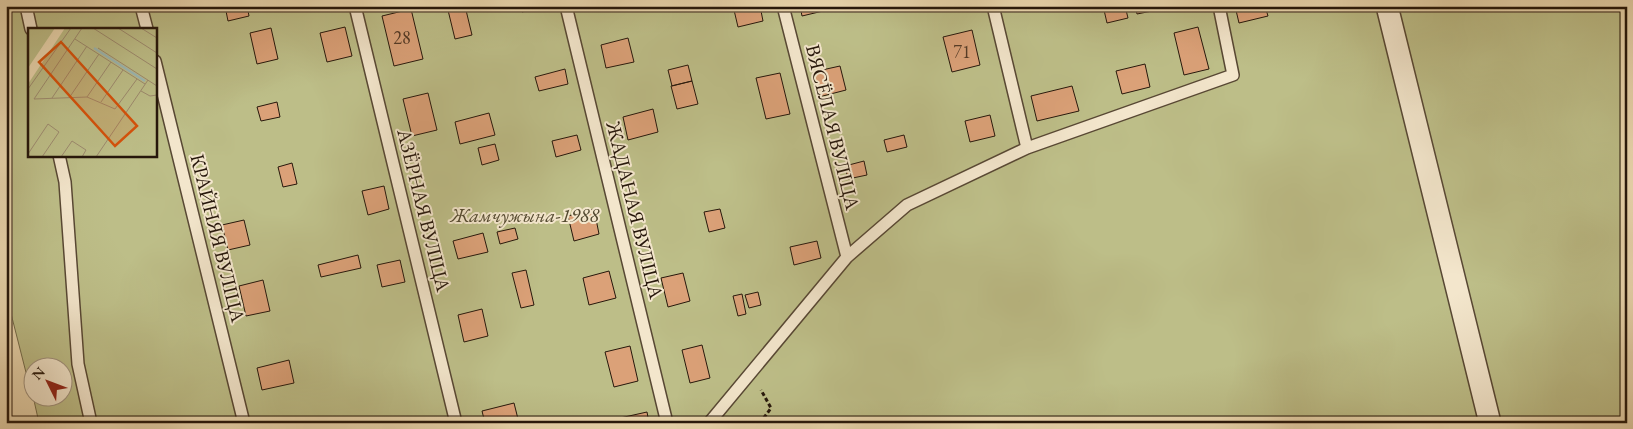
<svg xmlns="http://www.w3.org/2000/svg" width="1633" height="429" font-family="'EB Garamond',serif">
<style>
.green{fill:#bdbe88;stroke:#726a4a;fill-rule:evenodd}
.building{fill:#dba178;stroke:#26170b}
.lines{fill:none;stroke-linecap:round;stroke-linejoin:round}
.service-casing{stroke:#584834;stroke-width:14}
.minor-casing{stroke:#584834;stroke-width:24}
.path{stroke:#26170b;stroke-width:3;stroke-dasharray:4 2.5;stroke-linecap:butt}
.service{stroke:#f3e6cc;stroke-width:11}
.minor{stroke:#f3e6cc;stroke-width:21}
.labels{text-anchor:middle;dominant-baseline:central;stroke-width:4;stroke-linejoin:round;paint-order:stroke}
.number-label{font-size:18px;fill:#533a26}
.street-label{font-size:20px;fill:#26170b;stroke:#f3e6cc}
.park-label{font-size:20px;font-style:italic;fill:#534930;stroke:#f3e6cc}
.inset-river{fill:none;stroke:#9cb8b5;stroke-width:2.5}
.inset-road{fill:none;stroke:#9d8b6f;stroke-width:1}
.view{fill:#d5520c;fill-opacity:0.15;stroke:#d5520c;stroke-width:2.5}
.inset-edge{fill:none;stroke:#26170b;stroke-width:2.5}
</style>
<rect width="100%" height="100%" fill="#ecd9b1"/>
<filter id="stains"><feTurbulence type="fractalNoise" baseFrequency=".004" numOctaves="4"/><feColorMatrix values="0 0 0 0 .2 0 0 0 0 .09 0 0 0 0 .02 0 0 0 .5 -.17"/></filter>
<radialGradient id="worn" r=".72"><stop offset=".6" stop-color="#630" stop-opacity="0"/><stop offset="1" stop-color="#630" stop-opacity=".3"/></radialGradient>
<!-- green -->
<path class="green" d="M6 6H1627V423H39L33 396H62V366H32V396L6 294ZM29 29H155V155H29Z"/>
<!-- building -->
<path class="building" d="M225 6H247L249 16 228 21Z
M447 6H465L472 35 455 39Z
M521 6H545L522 12Z
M747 6H760L763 21 738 27 734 10Z
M800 6H822L823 11 802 16Z
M1121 6H1125L1128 18 1107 23 1104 10Z
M1135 6H1151L1152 11 1137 14Z
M1235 6H1265L1268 16 1239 23Z
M411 9 423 59 394 66 382 16Z
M345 27 352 56 327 62 320 33Z
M1198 27 1209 69 1184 75 1174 33Z
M271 28 278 59 257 64 250 33Z
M972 30 980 65 952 72 943 37Z
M628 38 634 62 606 68 601 45Z
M1145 64 1150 87 1122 94 1116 71Z
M688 65 692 81 672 86 668 70Z
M840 66 846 90 819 97 813 72Z
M565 69 568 84 539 91 535 77Z
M780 73 790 114 766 119 756 78Z
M692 81 698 104 677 109 671 86Z
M1072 86 1079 111 1037 121 1031 96Z
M428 93 437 130 412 136 403 99Z
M277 102 280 117 261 121 257 107Z
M653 109 658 132 628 140 623 117Z
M489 113 495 135 460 144 455 122Z
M990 115 995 136 970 142 965 121Z
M577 135 581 150 556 157 552 141Z
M904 135 907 147 887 152 884 140Z
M495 144 499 160 482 165 478 148Z
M864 161 867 175 848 179 845 166Z
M292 163 297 184 283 187 278 167Z
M384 186 389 209 368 215 362 191Z
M594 209 599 234 574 241 568 216Z
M720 209 725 228 709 232 704 212Z
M244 220 250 245 228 250 222 225Z
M515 228 518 239 500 244 497 232Z
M483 233 488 252 458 259 453 241Z
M817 241 821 258 794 265 790 247Z
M358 255 361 268 321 277 318 265Z
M400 260 405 282 382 287 377 265Z
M526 270 534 305 521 308 512 273Z
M609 271 616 298 589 305 583 278Z
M683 273 690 301 668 307 661 278Z
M263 280 270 311 246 316 239 286Z
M758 292 761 305 749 308 745 295Z
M742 294 746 314 738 316 733 296Z
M482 309 488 336 464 342 458 315Z
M702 345 710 378 690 383 682 350Z
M630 346 638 381 614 387 605 352Z
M289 360 294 383 262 390 257 368Z
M514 403 519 423H485L482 411Z
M647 412 649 423H621L620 418Z"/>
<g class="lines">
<defs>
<path id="service" d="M26 6 31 29
M141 6 147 29
M355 6 456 423
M566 6 667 423
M783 6 847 257
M993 6 1027 148
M155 61 244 423
M59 155 65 182 78 364 91 423
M709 423 847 257 907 205 1027 148 1233 75 1219 6"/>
<path id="minor" d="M1387 6 1490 423"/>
</defs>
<!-- service casing -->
<use href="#service" class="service-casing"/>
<!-- minor casing -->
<use href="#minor" class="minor-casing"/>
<!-- path -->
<path class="path" d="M760 423 771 408 761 390"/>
<!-- service -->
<use href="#service" class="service"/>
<!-- minor -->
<use href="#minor" class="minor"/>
</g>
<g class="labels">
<!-- number labels -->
<g class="number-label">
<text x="402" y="37">28</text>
<text x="962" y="51">71</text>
</g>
<!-- street labels -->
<g class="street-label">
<text transform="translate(833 127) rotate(76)">ВЯСЁЛАЯ ВУЛІЦА</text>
<text transform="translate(424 210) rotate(76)">АЗЁРНАЯ ВУЛІЦА</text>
<text transform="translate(635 210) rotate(76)">ЖАДАНАЯ ВУЛІЦА</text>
<text transform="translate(218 238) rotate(76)">КРАЙНЯЯ ВУЛІЦА</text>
</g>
<!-- park labels -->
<g class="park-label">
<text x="525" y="215">Жамчужына-1988</text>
</g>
</g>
<!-- overview -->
<g transform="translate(28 28)">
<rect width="129" height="129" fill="#ecd9b1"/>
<path d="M0 0H27L0 40ZM37 0H129V129H0V56Z" fill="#bdbe88"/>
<path class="inset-river" d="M66 20 117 53"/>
<path class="inset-road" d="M65 0 129 41M90 0 129 25M113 0 129 10M47 11 117 56M70 20 129 58M0 61 43 0M113 63 122 68 129 67M59 69 83 34M24 70 59 18M41 70 71 26M6 71 59 69 87 81 109 51M6 71 54 0M73 74 95 42M0 126 20 96 31 104 14 129M33 129 44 113 58 122 54 129M68 129 120 52"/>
<path class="view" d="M33 14 109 98 87 118 11 34Z"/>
<rect width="129" height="129" class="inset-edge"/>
</g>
<!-- margin -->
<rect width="1633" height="429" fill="none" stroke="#ecd9b1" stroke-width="25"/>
<rect x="8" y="8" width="1618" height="414" fill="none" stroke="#26170b" stroke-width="2.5"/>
<rect x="12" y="12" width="1608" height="404" fill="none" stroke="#26170b"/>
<!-- north arrow -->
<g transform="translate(48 382) rotate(312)"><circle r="24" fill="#f3e6cc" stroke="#a1937f"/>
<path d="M0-4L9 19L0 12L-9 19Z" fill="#8f2418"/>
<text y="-8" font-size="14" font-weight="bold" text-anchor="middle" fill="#26170b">N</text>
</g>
<rect width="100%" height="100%" filter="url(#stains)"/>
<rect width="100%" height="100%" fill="url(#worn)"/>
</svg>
